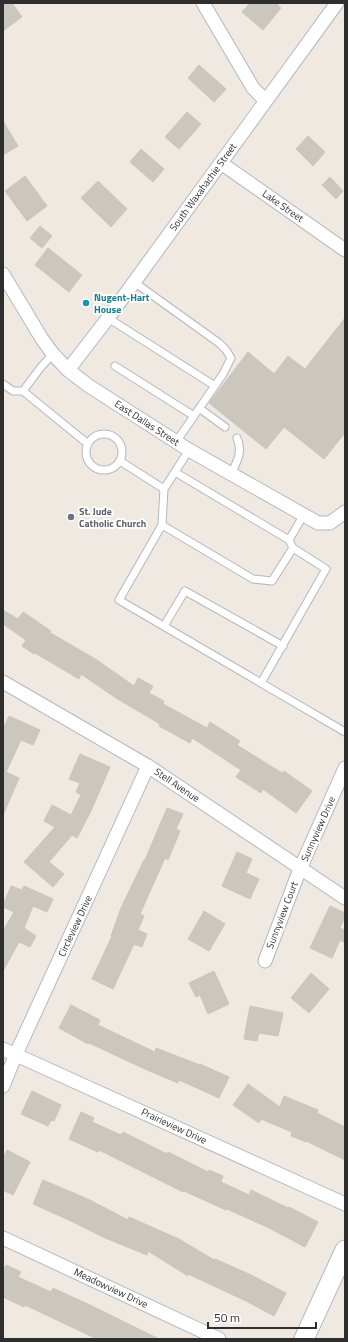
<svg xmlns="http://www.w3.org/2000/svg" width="348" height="1342" font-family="'Titillium Web',sans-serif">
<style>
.building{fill:#cbc7bf;stroke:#cbc5ba}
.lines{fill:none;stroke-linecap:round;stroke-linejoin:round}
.lane-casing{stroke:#b4b7c1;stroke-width:9}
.street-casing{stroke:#b4b7c1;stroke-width:15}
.secondary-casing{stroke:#b4b7c1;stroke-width:21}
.lane{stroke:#fff;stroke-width:7}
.street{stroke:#fff;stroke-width:13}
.secondary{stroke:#fff;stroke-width:19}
.culture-dot{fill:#0f9aa8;stroke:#fff;stroke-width:1.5}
.worship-dot{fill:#6b7280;stroke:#fff;stroke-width:1.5}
.labels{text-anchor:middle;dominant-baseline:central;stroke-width:3.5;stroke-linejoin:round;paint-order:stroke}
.street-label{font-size:10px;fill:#2e2e2e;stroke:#fff}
.culture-label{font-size:10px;font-weight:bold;fill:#0d838f;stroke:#fff;text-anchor:start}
.worship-label{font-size:10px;font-weight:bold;fill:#5b616d;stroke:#fff;text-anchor:start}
</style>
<rect width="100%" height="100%" fill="#efe9e1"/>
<!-- building -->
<path class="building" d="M3 3H12L22 17 3 31Z
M250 3H276L281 8 263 30 242 12Z
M199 65 226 89 214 102 188 78Z
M187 112 201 124 179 149 165 137Z
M3 121 18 146 3 155Z
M308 136 325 152 313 166 296 149Z
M141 149 164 169 153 182 130 162Z
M25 176 47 206 27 221 5 191Z
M330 177 343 191 336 199 322 185Z
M98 181 127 209 111 227 81 198Z
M40 226 52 236 42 248 30 238Z
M48 248 82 275 69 292 35 265Z
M345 318V433L324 459 284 427 266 449 209 403 248 352 274 374 288 356 305 369Z
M3 610 18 619 23 612 51 631 49 632 97 660 134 686 138 678 153 686 149 693 164 701 163 704 207 728 210 722 240 741 237 745 282 773 284 771 312 791 296 813 263 789 261 793 236 777 241 770 192 738 190 743 159 726 160 724 116 698 81 674 79 679 35 653 34 654 22 646 26 640 3 624Z
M9 716 40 730 33 745 21 740 6 772 19 778 3 815V729Z
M80 754 110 767 91 811 77 838 72 835 49 862 64 874 53 887 24 862 55 827 44 821 52 805 71 815 81 795 76 792 80 783 69 779Z
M167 808 183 814 176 829 180 831 168 860 165 858 140 914 144 916 138 930 147 934 142 947 134 944 113 989 92 979 112 936H111L121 908 144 860H145Z
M237 852 252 859 246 873 259 879 250 899 222 886Z
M11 886 22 890 24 886 53 899 47 912 33 906 24 928 36 936 30 947 19 942 3 971V931L14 912 3 907V905Z
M330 906 345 913V917L340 928 345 930V943L340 940 332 958 310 948Z
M204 911 225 924 209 951 188 939Z
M214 971 229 1004 208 1014 200 995 196 997 189 983Z
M311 973 329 989 309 1013 291 998Z
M71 1005 100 1020 98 1025 155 1052 156 1048 200 1065V1064L229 1077 219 1098 179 1080 178 1083 147 1070 89 1043 88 1044 59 1028Z
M250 1006 283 1013 278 1036 259 1033 257 1041 244 1039Z
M248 1084 280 1107 284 1096 318 1110 317 1113 345 1127V1160L306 1141V1142L291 1136 292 1132 261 1119 259 1123 233 1105Z
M32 1091 61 1105 54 1121 51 1120 48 1126 21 1114Z
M81 1112 94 1118 92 1122 121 1135 123 1132 167 1154 168 1152 208 1172 209 1170 223 1176 221 1182 249 1195 251 1190 288 1208 289 1207 318 1222 305 1247 269 1228 227 1209 226 1210 184 1191 183 1192 99 1150 98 1152 69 1139Z
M7 1150 30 1162 13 1195 3 1190V1159Z
M43 1180 90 1200 128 1220 129 1217 179 1239 214 1260 215 1259 249 1274 286 1293 274 1316 246 1301 188 1274V1276L148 1251 147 1255 105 1238 71 1221 33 1204Z
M6 1265 21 1272 18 1277 51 1292 53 1288 94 1307 159 1339H97L25 1305 24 1307 3 1297V1273Z"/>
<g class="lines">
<defs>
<path id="lane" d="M134 282 219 343 226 350 231 358 223 374 176 442
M108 318 215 386
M115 366 194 416
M3 384 13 391H23L41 367 53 354
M23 391 88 444
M199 408 225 427
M86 452a18 18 0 1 1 36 0a18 18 0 1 1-36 0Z
M120 461 164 489 189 450
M175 472 289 540 303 516
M231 474C237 462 243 452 237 438
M164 489 162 525 119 600 345 732
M162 525 253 579 272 581 293 548
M164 626 185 591 283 646
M261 683 326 569 293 548 289 540"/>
<path id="street" d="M203 3 253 88 266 101
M221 163 345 250
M3 274 42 339 53 354 68 370 89 386 189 450 318 523H330L345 512
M68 370 108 318 337 3
M3 682 148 766 345 898
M265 961 300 869 345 768
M3 1049 345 1204
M3 1086 16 1054 148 766
M3 1238 219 1339"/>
<path id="secondary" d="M304 1339 345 1250"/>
</defs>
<!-- lane casing -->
<use href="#lane" class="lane-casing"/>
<!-- street casing -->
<use href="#street" class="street-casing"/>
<!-- secondary casing -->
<use href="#secondary" class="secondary-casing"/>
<!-- lane -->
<use href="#lane" class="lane"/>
<!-- street -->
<use href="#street" class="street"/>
<!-- secondary -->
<use href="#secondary" class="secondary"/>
</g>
<!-- markers -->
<circle class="culture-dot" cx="86" cy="303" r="4"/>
<circle class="worship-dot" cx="71" cy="517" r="4"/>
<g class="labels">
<!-- street labels -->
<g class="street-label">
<text transform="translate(203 187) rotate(-54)">South Waxahachie Street</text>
<text transform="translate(283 206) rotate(35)">Lake Street</text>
<text transform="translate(147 423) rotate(33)">East Dallas Street</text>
<text transform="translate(177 785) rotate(34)">Stell Avenue</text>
<text transform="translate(318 829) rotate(-66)">Sunnyview Drive</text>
<text transform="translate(282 915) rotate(-69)">Sunnyview Court</text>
<text transform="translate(75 926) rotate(-65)">Circleview Drive</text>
<text transform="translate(174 1126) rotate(25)">Prairieview Drive</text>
<text transform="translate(111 1288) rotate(25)">Meadowview Drive</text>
</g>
<!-- culture labels -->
<g class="culture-label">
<text x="94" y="297">Nugent-Hart<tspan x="94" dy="12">House</tspan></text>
</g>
<!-- worship labels -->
<g class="worship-label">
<text x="79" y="511">St. Jude<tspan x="79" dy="12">Catholic Church</tspan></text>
</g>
</g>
<!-- border -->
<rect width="348" height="1342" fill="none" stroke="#2e2e2e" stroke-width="8"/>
<!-- scale -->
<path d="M208 1322v6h108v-6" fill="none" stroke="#2e2e2e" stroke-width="2"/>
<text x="214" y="1322" font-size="12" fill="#2e2e2e" stroke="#ffffff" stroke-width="3" paint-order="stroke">50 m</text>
</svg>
